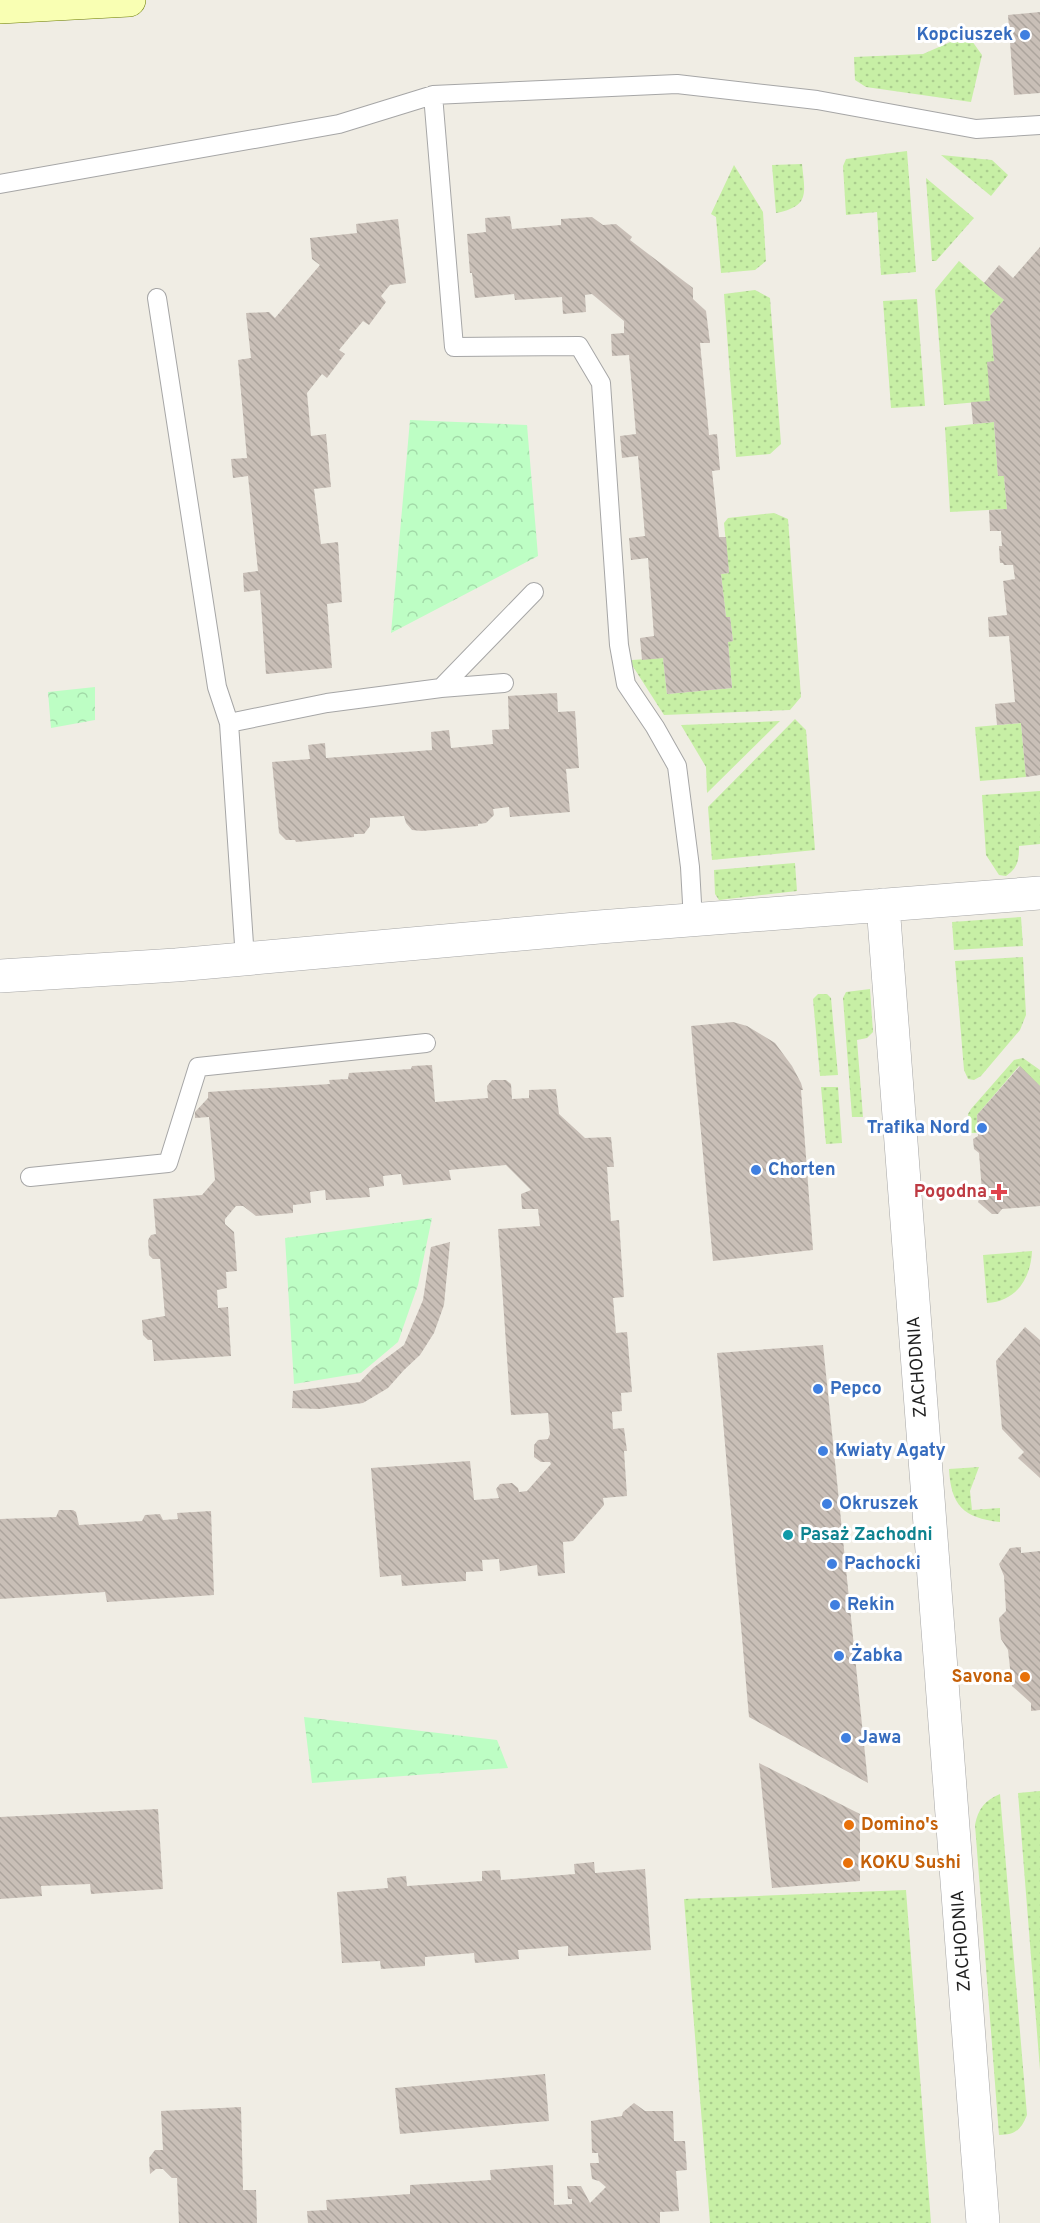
<svg xmlns="http://www.w3.org/2000/svg" width="1040" height="2223" font-family="Overpass,sans-serif">
<style>
.grass{fill:url(#grass-dots)}
.park{fill:url(#park-crowns)}
.building{fill:url(#building-back-hatch)}
.lines{fill:none;stroke-linecap:round;stroke-linejoin:round}
.service-casing{stroke:#a6a6a6;stroke-width:20}
.minor-casing{stroke:#a6a6a6;stroke-width:34}
.secondary-casing{stroke:#6a7b00;stroke-width:34}
.service{stroke:#fff;stroke-width:18}
.minor{stroke:#fff;stroke-width:33}
.secondary{stroke:#f9ffb3;stroke-width:33}
.shop-dot{fill:#3f7fe0;stroke:#fff;stroke-width:2}
.health-dot{fill:#e0444e;stroke:#fff;stroke-width:2}
.culture-dot{fill:#0f9aa8;stroke:#fff;stroke-width:2}
.food-dot{fill:#e8710a;stroke:#fff;stroke-width:2}
.labels{text-anchor:middle;dominant-baseline:central;stroke-width:6;stroke-linejoin:round;paint-order:stroke}
.shop-label{font-size:18px;font-weight:bold;fill:#366cbe;stroke:#fff;text-anchor:start}
.health-label{font-size:18px;font-weight:bold;fill:#be3a42;stroke:#fff;text-anchor:end}
.street-label{font-size:18px;fill:#1f1f1f;stroke:#fff}
.culture-label{font-size:18px;font-weight:bold;fill:#0d838f;stroke:#fff;text-anchor:start}
.food-label{font-size:18px;font-weight:bold;fill:#c56008;stroke:#fff;text-anchor:start}
</style>
<defs>
<pattern id="grass-dots" width="8" height="8" patternUnits="userSpaceOnUse" patternTransform="scale(1.5)"><rect width="8" height="8" fill="#c7efa5"/><path d="M2 2h.1M6 6h.1" fill="none" stroke="#aacc8e" stroke-width="1.8" stroke-linecap="round"/></pattern>
<pattern id="park-crowns" width="20" height="18" patternUnits="userSpaceOnUse" patternTransform="scale(1.5)"><rect width="20" height="18" fill="#bdfec4"/><path d="M2 6a3 3 0 1 1 6 0M12 15a3 3 0 1 1 6 0" fill="none" stroke="#a2d9a8"/></pattern>
<pattern id="building-back-hatch" width="6" height="6" patternUnits="userSpaceOnUse" patternTransform="scale(1.5)"><rect width="6" height="6" fill="#c9bfb7"/><path d="M-1 5l2 2M0 0l6 6M5-1l2 2" fill="none" stroke="#aca49d"/></pattern>
</defs>
<rect width="100%" height="100%" fill="#f0ede4"/>
<!-- grass -->
<path class="grass" d="M971 33 972 41 982 55 971 102 866 87 855 80 854 57 923 54Z
M907 151 916 272 881 275 877 212 846 215 843 166 846 159Z
M941 155 992 160 1008 175 991 196Z
M802 164C805 194 810 206 776 213L772 165Z
M734 165 763 212 766 261 755 270 721 273 716 217 711 214Z
M926 178 974 218 936 261H932Z
M959 261 1004 300 990 316 994 361 990 401 944 405 935 290Z
M755 290 770 298 781 444 770 454 736 457 724 294Z
M917 299 925 406 891 408 883 301Z
M994 422 998 476H1004L1007 509 950 512 945 427Z
M774 513 788 519 801 697 790 710 664 715 632 665V660L663 658 667 694 732 688 728 642 733 641 730 617H726L721 574 729 573 724 523 728 518Z
M795 719 806 730 815 850 712 860 708 807Z
M780 721 707 793 706 767 681 725Z
M1021 723 1026 777 980 781 975 727Z
M1040 791V844L1019 846C1019 860 1018 868 1006 876L999 875 986 855 982 795Z
M795 863 797 891 719 900 715 894 714 870Z
M1021 917 1023 946 954 950 952 922Z
M1023 957 1026 1015 1020 1030 981 1076 974 1080 968 1079 964 1070 955 961Z
M870 989 873 1032 867 1038 857 1040 863 1117H852L843 998 846 992Z
M818 994H827L831 998 838 1075 820 1076 813 999Z
M1023 1058 1040 1070V1086L1019 1066 977 1115V1133H970L968 1114 971 1109 1014 1060Z
M821 1087H838L842 1143 826 1144Z
M1032 1251C1031 1278 1016 1302 987 1303L983 1255Z
M979 1467 970 1491 972 1510 1000 1508V1522C963 1518 951 1505 949 1469Z
M1040 1791V2070L1018 1793Z
M1000 1794 1027 2115C1021 2130 1015 2135 999 2135L975 1825C978 1809 985 1800 1000 1794Z
M906 1890 931 2223H710L684 1899Z"/>
<!-- park -->
<path class="park" d="M410 420 527 425 538 556 391 633Z
M95 687V720L51 728 48 692Z
M432 1218 418 1285 398 1342 361 1373 294 1384 285 1238Z
M304 1717 497 1740 508 1768 312 1783Z"/>
<!-- building -->
<path class="building" d="M1040 12V93L1014 95 1008 15Z
M510 216 512 229 561 225V219L592 217 603 225 616 224 632 237 630 240 693 288V299L706 311 710 343H700L709 435 717 434 720 470 712 471 719 537H726L729 573 721 574 726 617H730L733 641 728 642 732 688 667 694 663 658 642 660 640 638 654 636 648 558 631 560 629 538 645 536 638 456 622 458 620 436 636 434 629 355 612 356 611 334 624 333V321L592 294 585 295 586 312 563 314 562 297 515 300 514 294 475 298 472 273H470L467 234 486 232 485 218Z
M398 219 406 283 390 285 381 296 386 302 369 325 363 321 339 350 345 354 327 378 322 374 307 393 311 436 326 434 331 487 314 489 321 544 338 542 342 602 327 604 332 668 266 674 260 590 244 592 243 573 258 571 248 476 233 478 231 459 247 458 238 360 251 358 246 313 269 312 275 318 320 265 312 259 310 238 357 233 356 224Z
M1040 247V775L1026 777 1021 723 997 725 995 704 1015 702 1009 636 989 637 988 617 1007 615 1003 581 1015 579 1013 565H1004L1003 563H1000L999 546H1002L1001 531H990L989 510 1007 509 1004 476H998L994 422 973 424 971 402 990 401 987 362 994 361 990 316 1004 300 984 283 999 265 1013 278Z
M557 693 558 712 575 711 579 768 566 769 570 812 510 817 509 807 493 809 494 815 486 823 478 824V826L422 831 412 830 406 823 404 816 370 818V826L364 834H354V837L296 842 295 840H286L279 833 272 762 310 759 308 745 325 743 326 758 432 750 431 732 449 730 451 748 493 744 492 730 509 729 508 696Z
M733 1022 747 1026 775 1043 792 1066 801 1083 803 1090H801L813 1250 713 1261 691 1026Z
M432 1065 435 1102 488 1098 487 1086 492 1080H506L511 1084 512 1099 529 1098V1090L556 1089 559 1114 585 1138 611 1137 614 1167H607L611 1221 619 1220 624 1297 613 1298 616 1333 627 1332 632 1392 621 1393 622 1411 612 1412 613 1429 624 1428 627 1451H624L627 1496 603 1498 604 1505 573 1541 563 1542 565 1573 538 1576 537 1565 500 1571 499 1559 482 1560 483 1571 466 1572V1581L402 1586 401 1575 380 1577 371 1468 470 1461 474 1500 499 1498 496 1489 500 1484 512 1483 518 1488 519 1492 527 1491 551 1464 550 1462H541L534 1457V1445L538 1440 548 1439 550 1434 548 1413 511 1415 498 1229 540 1226 538 1209H522L521 1194 531 1190 506 1165 449 1170 451 1180 403 1185 401 1174 383 1176 384 1186 369 1188 370 1197 326 1200 325 1190 310 1192 311 1203 293 1205V1213L256 1216 243 1206H236L225 1219V1224L234 1232 237 1271 226 1272 227 1288 217 1290 218 1308 228 1307 231 1356 154 1361 152 1340H148L143 1335 142 1320 165 1316 160 1259H153L149 1255 148 1240 151 1235 156 1234 153 1199 202 1195 215 1180 209 1117 195 1118V1112L208 1098V1092L330 1084 329 1080 348 1079 349 1073 411 1069 412 1066Z
M1020 1066 1040 1086V1206L1002 1209 998 1214H992L978 1202 982 1191 979 1153 974 1149 973 1139 978 1136 977 1115Z
M450 1242 444 1305 434 1333 420 1355 404 1370 388 1388 363 1403 319 1409 292 1408 293 1391 360 1382 373 1368 404 1345 423 1300 431 1247Z
M1025 1327 1040 1340V1478L1018 1458 1024 1452 1002 1429 996 1361Z
M823 1345 868 1783 749 1717 717 1353Z
M59 1510H73L76 1512 79 1525 142 1521 145 1515 160 1514 163 1520 178 1519 177 1513 211 1511 214 1595 107 1602 105 1592 0 1599V1519L56 1517Z
M1021 1547V1553L1040 1551V1710L1031 1711V1703L1012 1686 1008 1650 1001 1639 999 1618 1006 1611 1004 1576 999 1564 1010 1548Z
M759 1763 860 1814V1881L772 1888Z
M158 1809 163 1889 91 1894 90 1884 41 1886 42 1896 0 1899V1817Z
M594 1862 595 1873 645 1869 651 1950 568 1956V1946L518 1950 519 1959 475 1963 474 1953 425 1957V1966L381 1969 380 1961 342 1963 337 1892 388 1888 387 1878 406 1876 407 1886 482 1881V1871L500 1870 501 1880 575 1874 574 1864Z
M545 2074 549 2121 400 2134 395 2088Z
M634 2103 645 2111H673L674 2141H685L687 2170 676 2171 679 2211 660 2212V2223H308L307 2211 327 2210 326 2200 410 2194V2185L491 2180 490 2170 553 2165 554 2205 572 2204V2199H568L567 2186H581L590 2203 606 2187 599 2181 592 2179 590 2163H599L598 2153H592L591 2121 622 2116 623 2112Z
M241 2107 243 2190H256L257 2223H179L177 2178H172L163 2169H156L150 2174 149 2158 155 2150H163L161 2111Z"/>
<g class="lines">
<defs>
<path id="service" d="M433 95 454 347 579 346 601 383 619 645 626 684 655 727 677 766 690 867 693 921
M0 184 339 124 433 95 677 84 817 100 976 129 1040 125
M157 298 217 687 229 723 245 959
M441 688 534 592
M229 723 327 703 441 688 504 683
M30 1177 168 1163 198 1067 426 1043"/>
<path id="minor" d="M883 905 983 2223
M0 976 176 965 599 927 1040 893"/>
<path id="secondary" d="M0 7 129 0"/>
</defs>
<!-- service casing -->
<use href="#service" class="service-casing"/>
<!-- minor casing -->
<use href="#minor" class="minor-casing"/>
<!-- secondary casing -->
<use href="#secondary" class="secondary-casing"/>
<!-- service -->
<use href="#service" class="service"/>
<!-- minor -->
<use href="#minor" class="minor"/>
<!-- secondary -->
<use href="#secondary" class="secondary"/>
</g>
<!-- markers -->
<g class="shop-dot">
<circle cx="1025" cy="35" r="6"/>
<circle cx="982" cy="1128" r="6"/>
<circle cx="756" cy="1170" r="6"/>
<circle cx="818" cy="1389" r="6"/>
<circle cx="823" cy="1451" r="6"/>
<circle cx="827" cy="1504" r="6"/>
<circle cx="832" cy="1564" r="6"/>
<circle cx="835" cy="1605" r="6"/>
<circle cx="839" cy="1656" r="6"/>
<circle cx="846" cy="1738" r="6"/>
</g>
<path class="health-dot" d="M996 1183h6v6h6v6h-6v6h-6v-6h-6v-6h6z"/>
<circle class="culture-dot" cx="788" cy="1535" r="6"/>
<g class="food-dot">
<circle cx="1025" cy="1677" r="6"/>
<circle cx="849" cy="1825" r="6"/>
<circle cx="848" cy="1863" r="6"/>
</g>
<g class="labels">
<!-- shop labels -->
<g class="shop-label">
<text x="1013" y="35" text-anchor="end">Kopciuszek</text>
<text x="970" y="1128" text-anchor="end">Trafika Nord</text>
<text x="768" y="1170">Chorten</text>
<text x="830" y="1389">Pepco</text>
<text x="835" y="1451">Kwiaty Agaty</text>
<text x="839" y="1504">Okruszek</text>
<text x="844" y="1564">Pachocki</text>
<text x="847" y="1605">Rekin</text>
<text x="851" y="1656">Żabka</text>
<text x="858" y="1738">Jawa</text>
</g>
<!-- health labels -->
<g class="health-label">
<text x="987" y="1192">Pogodna</text>
</g>
<!-- street labels -->
<g class="street-label">
<text transform="translate(918 1367) rotate(-94)">ZACHODNIA</text>
<text transform="translate(962 1941) rotate(-94)">ZACHODNIA</text>
</g>
<!-- culture labels -->
<g class="culture-label">
<text x="800" y="1535">Pasaż Zachodni</text>
</g>
<!-- food labels -->
<g class="food-label">
<text x="1013" y="1677" text-anchor="end">Savona</text>
<text x="861" y="1825">Domino's</text>
<text x="860" y="1863">KOKU Sushi</text>
</g>
</g>
</svg>
